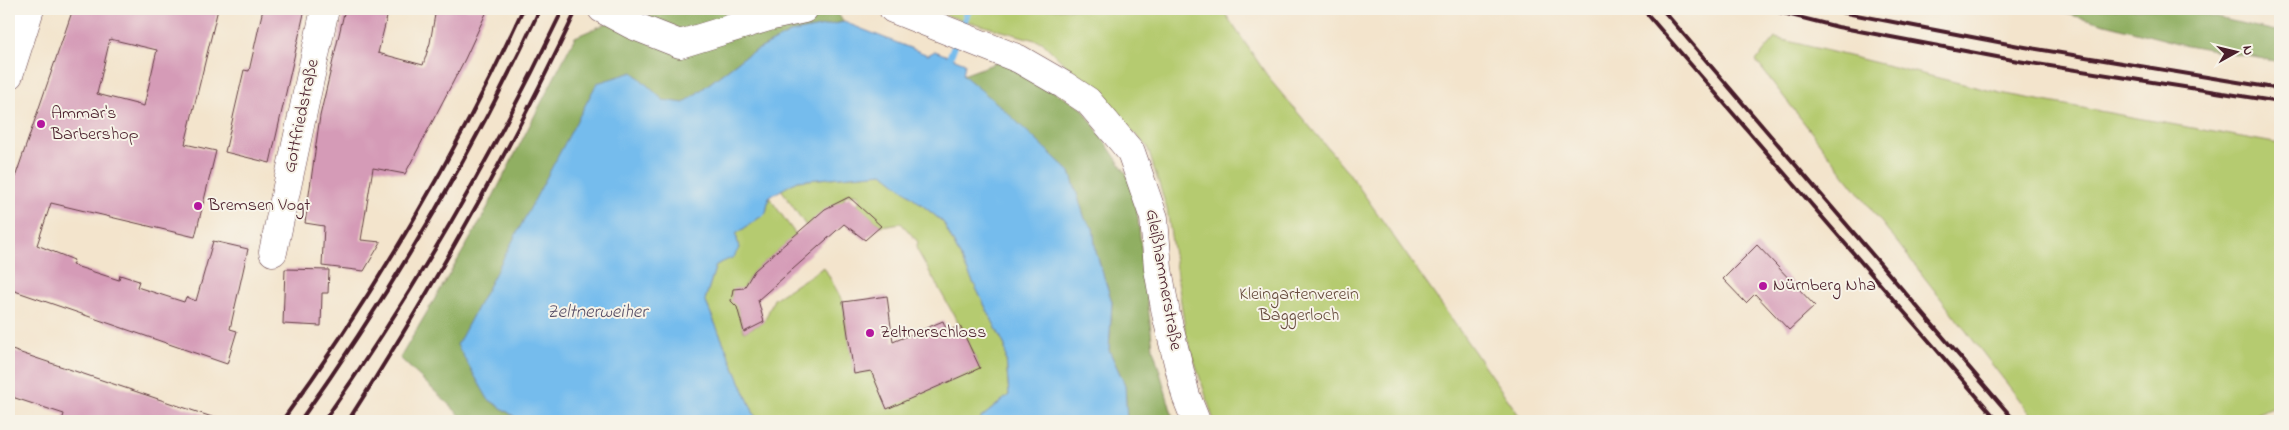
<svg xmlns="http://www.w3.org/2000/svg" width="2289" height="430" font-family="'Indie Flower',sans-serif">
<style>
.green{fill:#b5cb6f;stroke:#80754d}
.forest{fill:#90af62;stroke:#6d6746}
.water{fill:#75bced;stroke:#606e8c}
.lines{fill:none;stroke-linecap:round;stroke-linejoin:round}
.stream{stroke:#75bced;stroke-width:7}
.building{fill:#d59bb7;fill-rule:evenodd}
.street-casing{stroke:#633d43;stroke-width:29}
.secondary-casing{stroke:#633d43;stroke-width:29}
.street{stroke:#fff;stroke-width:28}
.secondary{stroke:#fff;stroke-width:28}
.rail{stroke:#4a1f2b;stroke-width:4}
.poi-dot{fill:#b5179e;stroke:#f7f3e8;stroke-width:2}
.labels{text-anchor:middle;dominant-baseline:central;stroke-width:4;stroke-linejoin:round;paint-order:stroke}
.poi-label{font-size:18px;fill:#4a1f2b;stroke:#f7f3e8;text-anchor:start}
.street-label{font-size:18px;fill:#4a1f2b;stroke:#f7f3e8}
.park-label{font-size:18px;fill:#654a3c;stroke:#f7f3e8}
.water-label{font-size:19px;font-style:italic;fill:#574e65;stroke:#f7f3e8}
</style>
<rect width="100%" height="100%" fill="#f7f3e8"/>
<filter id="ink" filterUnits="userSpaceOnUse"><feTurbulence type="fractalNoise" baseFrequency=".02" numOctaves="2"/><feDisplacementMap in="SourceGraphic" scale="10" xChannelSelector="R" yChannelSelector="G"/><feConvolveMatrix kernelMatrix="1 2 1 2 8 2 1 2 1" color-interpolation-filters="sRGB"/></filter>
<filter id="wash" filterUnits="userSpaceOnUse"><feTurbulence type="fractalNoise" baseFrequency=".0096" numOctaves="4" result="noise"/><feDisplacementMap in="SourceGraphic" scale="20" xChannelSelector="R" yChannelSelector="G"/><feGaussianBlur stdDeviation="1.12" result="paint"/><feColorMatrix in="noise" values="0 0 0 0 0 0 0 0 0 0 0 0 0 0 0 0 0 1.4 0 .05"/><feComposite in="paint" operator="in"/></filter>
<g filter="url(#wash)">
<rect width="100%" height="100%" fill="#f3e4cc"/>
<!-- green -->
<path class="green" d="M923 9H1222L1271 81 1349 173 1523 421H1214L1186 335 1167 209 1147 146 1042 42Z
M1775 38 2000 93 2280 144V404L2238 421H2036L1756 61Z
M883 173 943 222 1005 346 1009 395 977 421H757L705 300 716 265 739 248 736 234 766 213 769 197 796 235 754 271 742 289H735L732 293V301L737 306 744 332 764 322 774 299 824 267 843 302 854 373 897 367 887 408 980 368 960 326 916 248 918 242 901 223 881 226 857 205 861 200 857 194 845 195 844 200 806 226 781 189 797 181Z"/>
<!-- forest -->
<path class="forest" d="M640 9C662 9 684 12 705 9H834L844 22 790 33 744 57 684 103 663 101 633 72 488 399 521 421H466L400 358 480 222 575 37Z
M2048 9H2178L2280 32V62L2182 44Z
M1001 61 1082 108 1134 185 1153 348 1174 421H1127L1125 385 1109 350 1112 302 1096 252 1093 228 1085 219 1070 172 963 75Z"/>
<!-- water -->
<path class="water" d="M844 22 928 55 935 51 965 63 963 75 999 105 1070 172 1085 219 1093 228 1096 252 1112 302 1109 350 1125 385 1127 421H977L1009 395 1005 346 943 222 883 173 797 181 769 197 766 213 736 234 739 248 734 257 716 265 705 300 757 421H521L488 399 457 345 597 83 633 72 663 100 684 103 744 57 790 33Z"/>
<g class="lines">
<!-- stream -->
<path class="stream" d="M998 9H1003
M961 29 969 9
M950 57 957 39"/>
</g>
<g id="blocks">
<!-- building -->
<path class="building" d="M73 9H218L185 144 216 151 195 237 51 203 37 245 74 260 72 265 119 280 120 275 139 281 137 287 184 302 186 297 196 301 213 241 248 249 230 329 237 331 227 364 9 289V195ZM110 39 157 50 144 106 97 94Z
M263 9H305L270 163 225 152 244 70 249 71Z
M345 9H389L378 53 423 65 430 43 436 9H488L465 59 405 174 373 168 361 240 381 242 364 271 322 266 324 226 305 223 320 116Z
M849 197 881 226 865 240 844 224 758 300 764 322 744 332 737 307 731 301 733 289 744 288 754 271 825 209Z
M1757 245 1815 306 1789 330 1755 294 1746 303 1723 279Z
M285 269 329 270 328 293H322L321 326 283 324Z
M887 296 893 342 943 321 947 331 960 326 980 368 887 409 871 371 854 374 843 302Z
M9 349 215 418 214 421H62L64 414 9 396Z"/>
</g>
</g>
<g filter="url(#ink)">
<use href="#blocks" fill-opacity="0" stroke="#633d43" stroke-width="1"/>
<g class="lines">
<defs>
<path id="street" d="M602 9 632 25 680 44 772 16 804 9
M893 9 1019 59 1064 85 1088 101 1131 152 1154 218 1158 269 1166 314 1186 396 1196 421
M273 252 325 9"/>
<path id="secondary" d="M9 75 30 9"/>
</defs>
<!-- street casing -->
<use href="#street" class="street-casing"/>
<!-- secondary casing -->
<use href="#secondary" class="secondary-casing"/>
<!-- street -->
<use href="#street" class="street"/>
<!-- secondary -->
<use href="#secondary" class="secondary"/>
<!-- rail -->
<path class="rail" d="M1643 9 1998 421
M1662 9 2015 421
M1767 9 1838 27 2018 61 2280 102
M1825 9 2019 46 2280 89
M282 421C374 295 458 151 523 9
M300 421C392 291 473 153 540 9
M324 421C415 291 495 152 563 9
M348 421C433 289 510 151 577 9"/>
</g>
</g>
<!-- markers -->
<g class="poi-dot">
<circle cx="41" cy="124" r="5"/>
<circle cx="198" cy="206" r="5"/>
<circle cx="1763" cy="286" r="5"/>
<circle cx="870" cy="333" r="5"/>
</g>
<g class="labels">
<!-- poi labels -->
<g class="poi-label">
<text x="51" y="114">Ammar's<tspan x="51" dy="21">Barbershop</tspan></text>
<text x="208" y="206">Bremsen Vogt</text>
<text x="1773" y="286">Nürnberg Nha</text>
<text x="880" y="333">Zeltnerschloss</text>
</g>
<!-- street labels -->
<g class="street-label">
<text transform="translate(302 116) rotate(-78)">Gottfriedstraße</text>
<text transform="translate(1163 280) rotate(80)">Gleißhammerstraße</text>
</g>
<!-- park labels -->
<g class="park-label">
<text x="1299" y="295">Kleingartenverein<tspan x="1299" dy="21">Baggerloch</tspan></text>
</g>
<!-- water labels -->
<g class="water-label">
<text x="597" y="312">Zeltnerweiher</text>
</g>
</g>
<!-- margin -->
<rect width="2289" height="430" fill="none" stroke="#f7f3e8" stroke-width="30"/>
<!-- north arrow -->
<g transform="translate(2236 52) rotate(82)" stroke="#f7f3e8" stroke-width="4" paint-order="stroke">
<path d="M0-4L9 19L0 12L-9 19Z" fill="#4a1f2b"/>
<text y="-8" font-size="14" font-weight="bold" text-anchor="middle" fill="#4a1f2b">N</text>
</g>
</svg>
